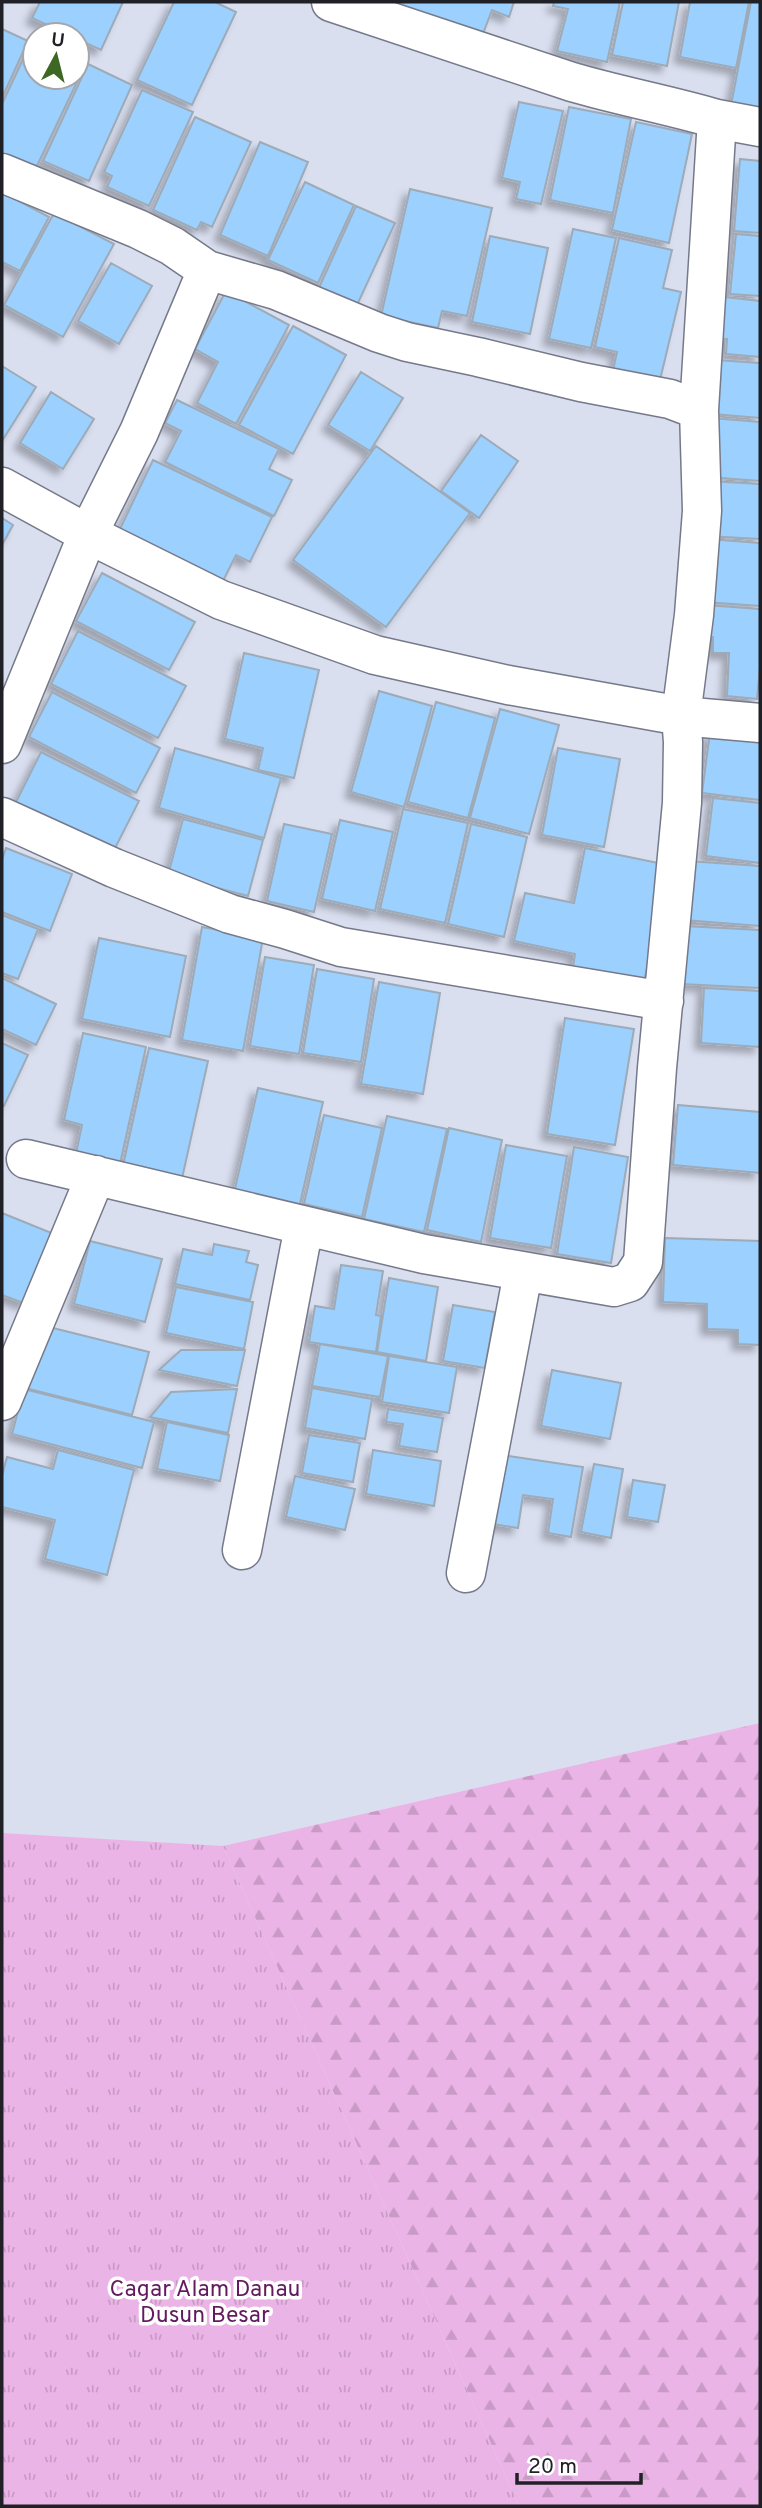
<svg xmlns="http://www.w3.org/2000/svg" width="762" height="2508" font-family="Overpass,sans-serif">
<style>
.forest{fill:url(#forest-firs)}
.park{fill:url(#park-tufts)}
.building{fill:#9cd0fe;stroke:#9daab7;stroke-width:2;filter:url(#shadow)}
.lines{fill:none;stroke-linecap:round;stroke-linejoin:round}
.street-casing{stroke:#757989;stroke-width:41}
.street{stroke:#fff;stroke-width:38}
.labels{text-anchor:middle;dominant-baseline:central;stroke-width:7;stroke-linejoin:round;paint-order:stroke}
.park-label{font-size:23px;fill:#631a60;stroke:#fff}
</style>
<defs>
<pattern id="forest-firs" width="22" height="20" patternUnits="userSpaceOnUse" patternTransform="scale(1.75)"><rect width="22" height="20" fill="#ebb4e6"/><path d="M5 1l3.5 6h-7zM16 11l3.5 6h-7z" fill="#c99ac5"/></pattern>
<pattern id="park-tufts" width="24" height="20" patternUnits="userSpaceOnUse" patternTransform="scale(1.75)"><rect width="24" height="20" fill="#ebb4e6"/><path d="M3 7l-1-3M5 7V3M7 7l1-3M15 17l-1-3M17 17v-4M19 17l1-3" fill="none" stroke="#c99ac5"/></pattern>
<filter id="shadow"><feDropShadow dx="-6" dy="6" stdDeviation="3.5" flood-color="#0004"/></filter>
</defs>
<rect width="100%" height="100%" fill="#dadff0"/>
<!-- forest -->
<path class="forest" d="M760 1723V2506H519L223 1846Z"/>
<!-- park -->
<path class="park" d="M2 1833 223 1846 519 2506H2Z"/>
<!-- building -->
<path class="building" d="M40 2H123L101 50 77 39V35H69L32 18Z
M174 2H215L236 12 192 105 137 80Z
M382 2H514L509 17 492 10 478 47Z
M554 2H620L607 62 557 51 568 9 553 6Z
M623 2H679L667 66 612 55Z
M690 2H749L736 68 680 57Z
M751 2H760V110L731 105Z
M2 29 28 41 2 98Z
M33 38 35 39V77H77V59L86 63 35 170 2 154V104Z
M88 64 132 85 89 181 43 161Z
M142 90 193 112 149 206 107 187 112 176 104 172Z
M519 102 563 111 541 204 516 199 520 182 502 178Z
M569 107 631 119 613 213 550 200Z
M195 117 251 142 212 227 201 222 197 230 153 210Z
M636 122 692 134 669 243 612 230Z
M260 142 308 162 268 256 220 235Z
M740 159 760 161V233L734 231Z
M305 182 354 205 318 283 268 260Z
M410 189 492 208 467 316 442 311 438 328 381 316Z
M2 192 49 217 20 271 2 262Z
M356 206 395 223 351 318 313 301Z
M54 213 114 244 63 337 4 305Z
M573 229 616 238 591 348 549 339Z
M736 234 760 236V296L730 294Z
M490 236 548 248 530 334 472 322Z
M619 238 672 250 663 288 681 292 660 380 613 370 617 352 595 347Z
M111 263 152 286 119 344 78 321Z
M226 291 289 325 236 424 197 403 218 362 195 349Z
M716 296 760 301V357L726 354 727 339 712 338Z
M293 326 346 355 293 454 239 425Z
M717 360 760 363V418L713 414Z
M2 366 36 387 2 441Z
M361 372 403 398 370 451 328 425Z
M51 392 94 419 63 469 20 443Z
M177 400 279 449 269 469 292 480 274 516 165 462 181 431 165 423Z
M712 418 760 422V481L708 477Z
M481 435 518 461 479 518 441 491Z
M376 446 470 513 386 627 293 560Z
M153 460 272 517 250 562 236 555 223 581 119 531Z
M709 481 760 484V539L706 536Z
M2 518 13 525 2 545Z
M708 539 760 543V606L704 602Z
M102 573 195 622 169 670 76 621Z
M706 605 760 609V667L757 699 727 696 729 653H713V637L704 636Z
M78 631 186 686 158 738 51 684Z
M244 653 319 670 294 778 258 770 263 748 225 739Z
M379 691 432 706 404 807 351 792Z
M52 692 160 748 136 793 29 737Z
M436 702 495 718 468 818 408 802Z
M500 709 559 725 529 834 470 818Z
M710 732 760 738V800L702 793Z
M175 748 281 778 264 838 159 808Z
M558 748 620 759 604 847 542 835Z
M41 752 139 801 112 854 15 804Z
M713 798 760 803V863L706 856Z
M403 809 468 823 445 923 380 909Z
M183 819 263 840 248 896 168 875Z
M340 820 393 832 375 911 322 899Z
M284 824 332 834 314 912 267 901Z
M471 824 527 837 504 937 448 924Z
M6 848 72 874 50 931 2 912V860Z
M585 848 668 865 644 982 573 967 575 954 514 941 525 893 574 903Z
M688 861 760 866V926L684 920Z
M2 915 38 929 18 979 2 973Z
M684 926 760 930V988L681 984Z
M202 927 263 938 243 1051 182 1040Z
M99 938 186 956 170 1037 82 1019Z
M265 957 314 965 299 1054 250 1046Z
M317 969 374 979 361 1062 303 1053Z
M2 978 56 1004 36 1045 2 1029Z
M379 982 440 993 423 1094 361 1084Z
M704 988 760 991V1047L701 1043Z
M565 1018 634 1029 615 1145 547 1134Z
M83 1033 146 1047 119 1168 75 1158 82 1125 64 1120Z
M2 1043 28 1055 4 1106 2 1105Z
M149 1048 208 1061 181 1183 122 1170Z
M258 1088 323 1102 299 1208 234 1193Z
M678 1105 760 1112V1173L673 1165Z
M324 1115 382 1128 362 1217 304 1204Z
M387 1116 447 1129 424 1232 364 1219Z
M449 1128 502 1140 481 1242 427 1230Z
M506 1145 567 1156 551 1248 490 1238Z
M574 1147 628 1157 611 1263 557 1254Z
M2 1213 54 1234 26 1304 2 1295Z
M665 1238 760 1241V1345L738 1344V1330L707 1329V1304L663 1302Z
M90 1241 162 1259 145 1322 74 1304Z
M214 1244 249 1251 246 1262 258 1265 250 1300 175 1284 183 1249 212 1255Z
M341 1265 383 1271 376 1315 381 1316 376 1352 309 1342 315 1306 334 1309Z
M389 1278 438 1287 426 1361 377 1352Z
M176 1287 253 1302 244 1349 166 1333Z
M453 1305 495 1312 485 1368 443 1361Z
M41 1325 149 1352 132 1415 25 1388Z
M320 1344 388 1356 380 1397 312 1386Z
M181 1350H245L237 1386 159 1370Z
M389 1356 457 1367 449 1413 382 1402Z
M552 1370 621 1383 610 1439 541 1426Z
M312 1388 372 1399 365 1439 305 1428Z
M24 1389 154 1422 142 1468 12 1434Z
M237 1389 228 1433 150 1417 171 1392Z
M388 1409 443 1418 437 1452 399 1446 403 1424 386 1422Z
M167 1422 229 1435 220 1481 157 1469Z
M309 1435 360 1443 353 1482 302 1473Z
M58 1450 134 1470 107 1575 45 1559 55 1520 2 1507V1476L7 1457 53 1469Z
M373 1450 441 1461 434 1506 366 1494Z
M496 1454 583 1467 571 1537 548 1533 553 1499 523 1495 518 1528 486 1523Z
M594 1464 623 1469 611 1538 581 1532Z
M295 1476 355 1489 345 1530 286 1517Z
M633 1480 665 1485 658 1522 627 1517Z"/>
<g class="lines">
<defs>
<path id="street" d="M331 2 572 82C620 96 669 105 717 119
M2 173 138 229 172 246 207 270
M2 487 88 534 221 600 375 655 508 685 681 716 760 723
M2 744 88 534 139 432 207 270 276 290 379 333 407 342 478 357 581 382 670 399 699 410
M2 817 114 868 230 914 285 929 341 947 664 1001
M26 1159 424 1254 614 1287 630 1282 643 1262 657 1068 682 803 683 742 681 716 694 615 702 511 699 410 717 119 760 127
M2 1401 96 1175
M242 1550 304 1226
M466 1573 523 1273"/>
</defs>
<!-- street casing -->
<use href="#street" class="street-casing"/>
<!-- street -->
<use href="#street" class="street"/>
</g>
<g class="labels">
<!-- park labels -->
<g class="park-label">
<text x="205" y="2290">Cagar Alam Danau<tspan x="205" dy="26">Dusun Besar</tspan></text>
</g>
</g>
<!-- border -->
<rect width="762" height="2508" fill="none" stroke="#1f2127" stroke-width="7"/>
<!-- north arrow -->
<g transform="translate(56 56) rotate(7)"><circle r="33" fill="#ffffff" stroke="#a5a6a9" stroke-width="2"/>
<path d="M0-5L12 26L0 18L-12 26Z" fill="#3e6723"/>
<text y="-10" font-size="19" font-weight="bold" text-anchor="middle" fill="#1f2127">U</text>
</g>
<!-- scale -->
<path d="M517 2473v10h124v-10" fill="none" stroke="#1f2127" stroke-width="3.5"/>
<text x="528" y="2473" font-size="21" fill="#1f2127" stroke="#ffffff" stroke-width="5" paint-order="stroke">20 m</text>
</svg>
